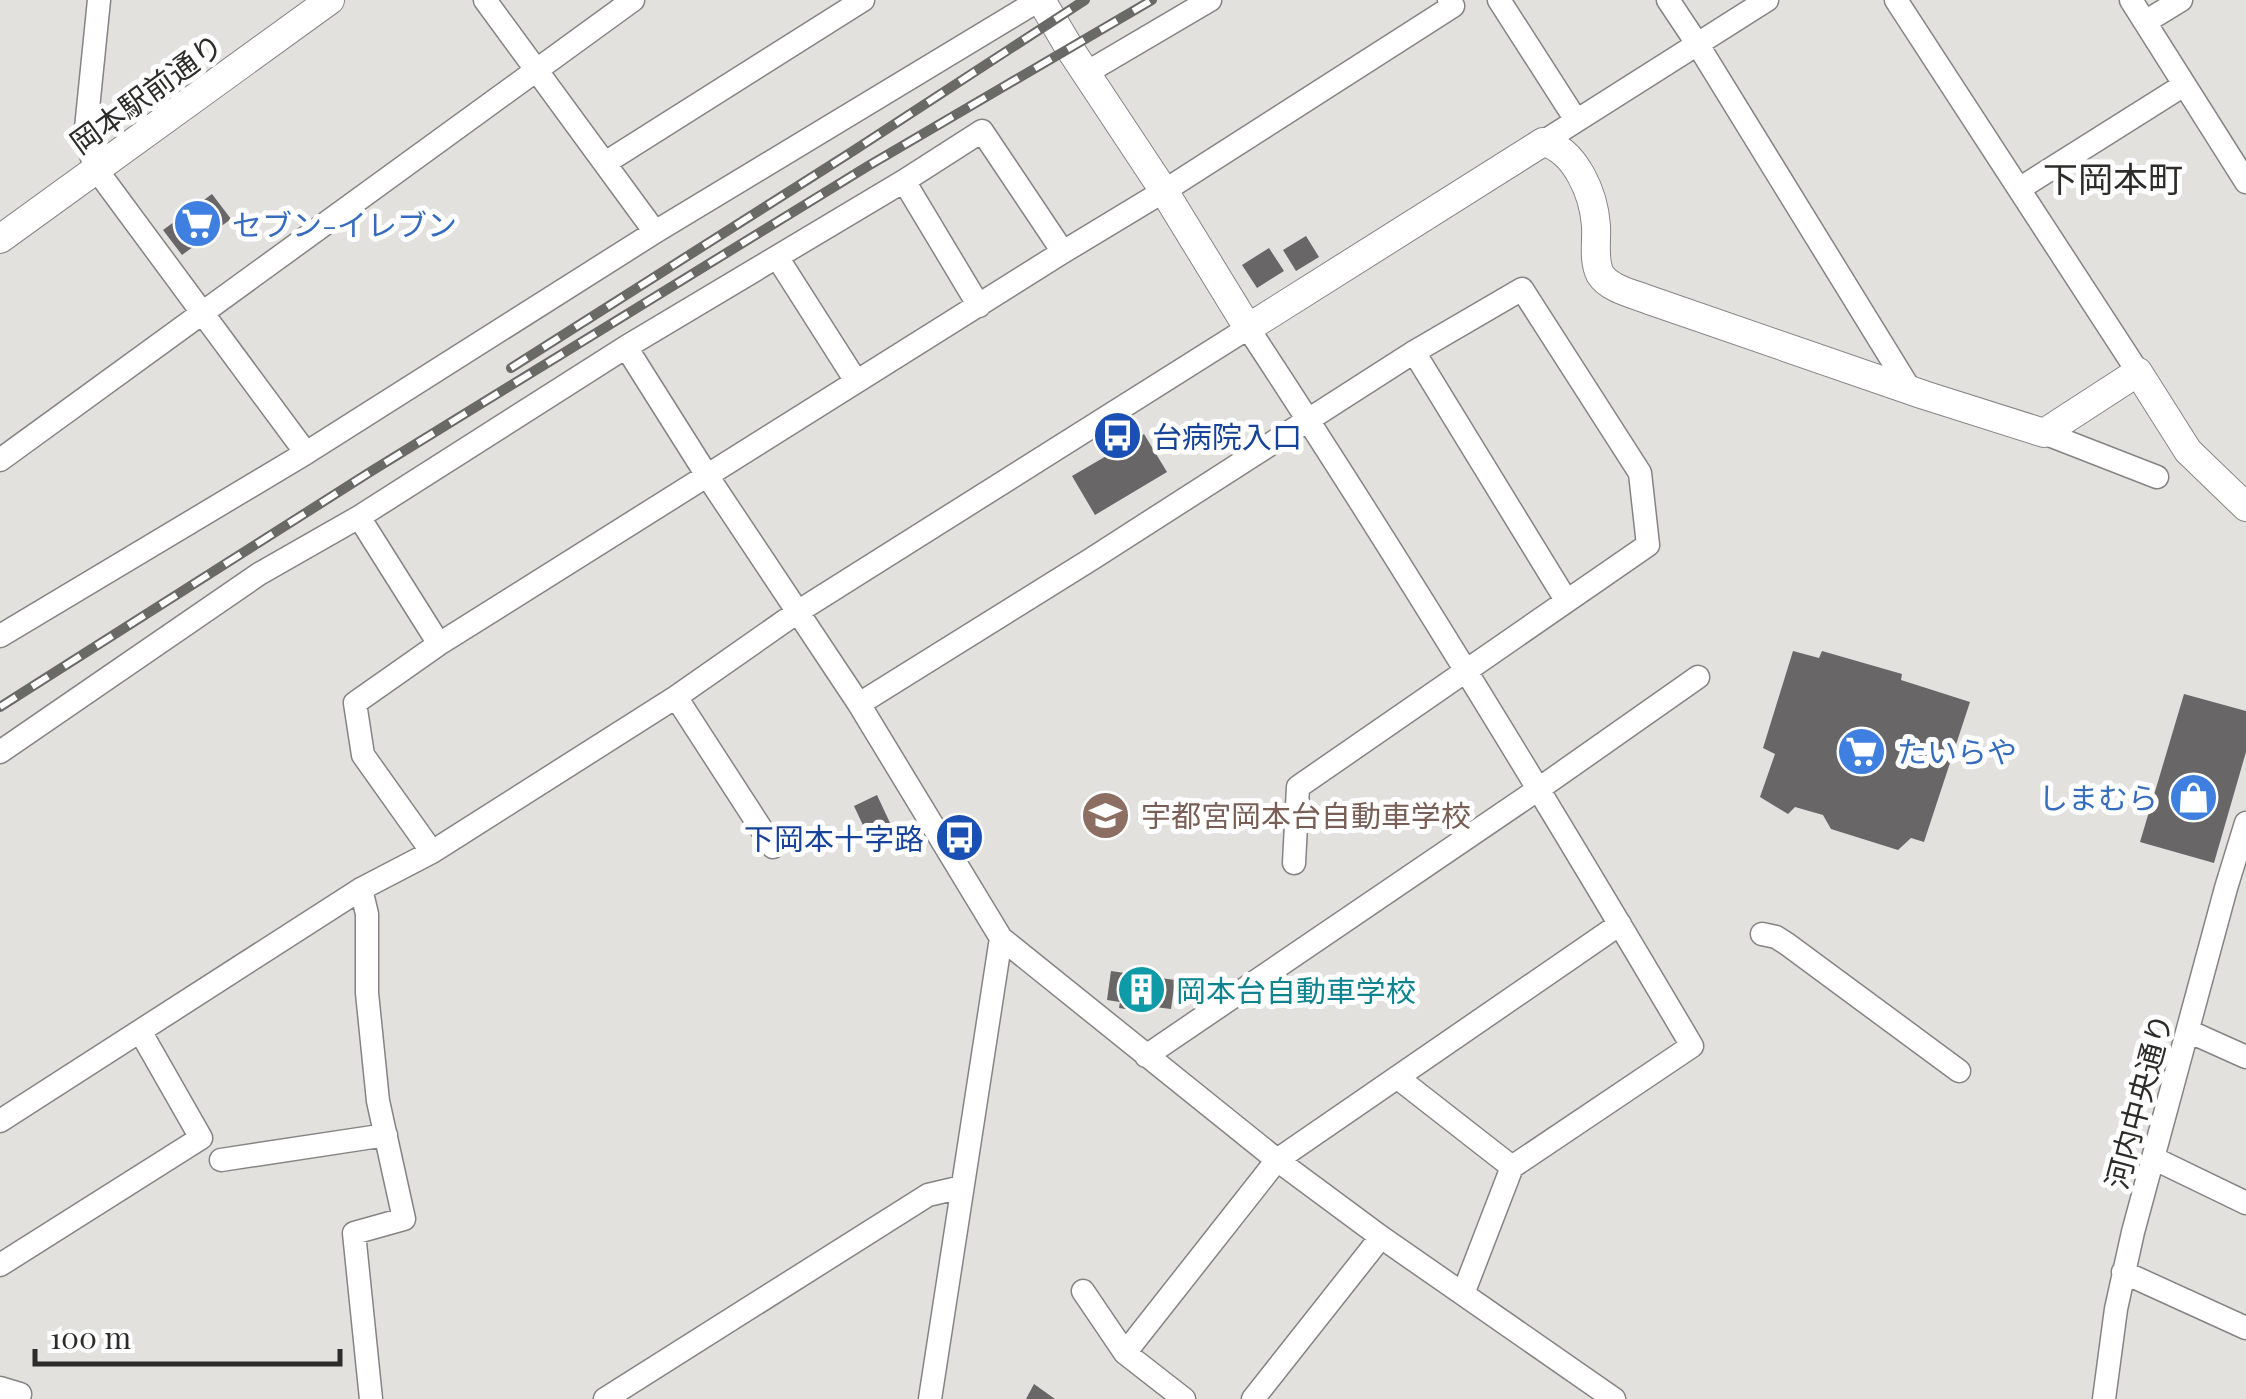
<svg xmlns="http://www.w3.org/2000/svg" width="2246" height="1399" font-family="'Playfair Display','Noto Sans JP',serif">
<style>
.building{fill:#696667}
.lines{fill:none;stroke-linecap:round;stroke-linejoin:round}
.minor-casing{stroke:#858481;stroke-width:25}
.major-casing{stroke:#858481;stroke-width:30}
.minor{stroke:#fff;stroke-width:22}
.major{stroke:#fff;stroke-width:28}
.rail-casing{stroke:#696966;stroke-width:10}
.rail{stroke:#fff;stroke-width:6;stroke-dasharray:19;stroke-linecap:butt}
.labels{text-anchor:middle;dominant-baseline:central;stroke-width:10;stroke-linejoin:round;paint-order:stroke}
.street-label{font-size:30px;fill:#2c2c2a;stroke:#fff}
.shop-label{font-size:30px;fill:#366cbe;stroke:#fff;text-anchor:start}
.transit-label{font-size:30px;fill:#164399;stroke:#fff;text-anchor:start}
.education-label{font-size:30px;fill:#785e54;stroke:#fff;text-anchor:start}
.culture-label{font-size:30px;fill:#0d838f;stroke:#fff;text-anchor:start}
.quarter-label{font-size:35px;fill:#2c2c2a;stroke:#fff}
</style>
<rect width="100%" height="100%" fill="#e2e1de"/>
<!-- building -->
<path class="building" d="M212 194 231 219 182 255 163 230Z
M1306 236 1319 257 1296 271 1283 250Z
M1269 248 1284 271 1257 288 1242 265Z
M1144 434 1167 472 1095 515 1072 476Z
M1793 651 1819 658 1822 651 1902 674 1901 680 1970 702 1924 842 1911 838 1898 850 1831 829 1823 815 1795 807 1788 814 1760 797 1775 754 1763 748Z
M2184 694 2246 711V752L2214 863 2140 842Z
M877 795 891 825 868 836 854 806Z
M1111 971 1175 980 1171 1009 1147 1006 1146 1012 1119 1008 1120 1002 1107 1000Z
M1034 1384 1055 1399H1026Z"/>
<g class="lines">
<defs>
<path id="minor" d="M99 0 85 138 96 169 306 453
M485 0 655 232
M1499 0 1576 120
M1668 0 1698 45 1911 391
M1896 0 2138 372
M2131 0 2246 182
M2145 22 2181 0
M1086 73 1210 0
M1543 142 1767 0
M605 163 863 0
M904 181 979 306
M2019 189 2184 85
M777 257 856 381
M626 347 708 477 859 704 1001 938 930 1399
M1414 352 1566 600
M2044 433 2157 477
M0 460 633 0
M359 517 439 644
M0 636 306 453 655 232 1039 0
M676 697 773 847
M859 704 1090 560 1414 352 1522 289 1640 473 1648 545 1298 787 1294 863
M0 752 259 574 359 517 626 347 904 181 982 131 1063 252
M432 852 363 755 355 703 439 644 1063 252 1164 191 1453 6 1449 0
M361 889 367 914V993L378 1101 404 1219 354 1233 371 1399
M1762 934 1776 937 1787 944 1959 1071
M1001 938 1277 1160 1381 1237 1614 1399
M2188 1031 2246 1057
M1146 1056 1540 788 1698 677
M1398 1078 1512 1167
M0 1121 361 889 432 852 676 697 799 611 1248 328C1403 563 1549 804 1692 1046L1512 1167 1463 1294
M2153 1158 2246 1203
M221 1160 386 1135
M0 1265 201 1138 140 1031
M2123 1272 2246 1328
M1083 1291 1125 1353 1184 1399
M1125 1353 1277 1160 1620 924
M0 1388 20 1394
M605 1399 928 1195 962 1187
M1253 1399 1381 1237
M2104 1399 2116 1309 2133 1232 2226 888 2246 823"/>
<path id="major" d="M1041 0 1070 49 1164 191 1248 328 1543 142C1576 150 1594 195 1596 226 1597 241 1593 260 1600 274 1609 289 1634 294 1649 300L1924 395 2044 433 2138 372 2188 451 2246 507
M0 239 330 0"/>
</defs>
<!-- minor casing -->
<use href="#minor" class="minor-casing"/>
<!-- major casing -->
<use href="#major" class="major-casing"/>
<!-- minor -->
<use href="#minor" class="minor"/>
<!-- major -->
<use href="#major" class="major"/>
<defs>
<path id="rail" d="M511 368 853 151 1085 0
M0 707 370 472 868 166 1152 0"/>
</defs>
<!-- rail casing -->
<use href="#rail" class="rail-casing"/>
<!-- rail -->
<use href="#rail" class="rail"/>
</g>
<!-- icons -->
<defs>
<symbol id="supermarket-disc" viewBox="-11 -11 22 22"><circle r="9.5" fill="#3f7fe0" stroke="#fff"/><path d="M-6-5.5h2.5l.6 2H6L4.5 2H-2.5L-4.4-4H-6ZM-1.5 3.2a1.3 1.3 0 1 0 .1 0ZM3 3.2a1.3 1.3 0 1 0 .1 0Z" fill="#fff"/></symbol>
<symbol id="bus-disc" viewBox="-11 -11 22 22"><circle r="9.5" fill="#1a4fb4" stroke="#fff"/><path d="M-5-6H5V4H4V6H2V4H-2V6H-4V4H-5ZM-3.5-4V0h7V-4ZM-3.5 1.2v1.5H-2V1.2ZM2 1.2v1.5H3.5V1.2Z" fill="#fff"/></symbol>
<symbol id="shop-disc" viewBox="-11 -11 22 22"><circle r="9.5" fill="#3f7fe0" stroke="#fff"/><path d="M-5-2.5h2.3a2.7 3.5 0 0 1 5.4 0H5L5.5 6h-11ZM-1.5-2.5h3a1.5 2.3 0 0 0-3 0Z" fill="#fff"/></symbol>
<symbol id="school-disc" viewBox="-11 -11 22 22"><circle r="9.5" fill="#8d6e63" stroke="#fff"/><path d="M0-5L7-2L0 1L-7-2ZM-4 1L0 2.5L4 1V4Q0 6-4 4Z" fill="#fff"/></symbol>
<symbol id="building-disc" viewBox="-11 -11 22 22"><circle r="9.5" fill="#0f9aa8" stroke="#fff"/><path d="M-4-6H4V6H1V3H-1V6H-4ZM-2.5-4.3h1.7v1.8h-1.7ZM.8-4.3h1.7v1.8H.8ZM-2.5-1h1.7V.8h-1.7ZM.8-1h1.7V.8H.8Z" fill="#fff"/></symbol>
</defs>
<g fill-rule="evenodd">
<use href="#supermarket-disc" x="170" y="196" width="55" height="55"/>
<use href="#bus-disc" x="1090" y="408" width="55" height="55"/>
<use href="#supermarket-disc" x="1834" y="724" width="55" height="55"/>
<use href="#shop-disc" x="2166" y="770" width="55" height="55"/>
<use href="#school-disc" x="1078" y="788" width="55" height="55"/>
<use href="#bus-disc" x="932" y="810" width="55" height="55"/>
<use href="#building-disc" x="1114" y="962" width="55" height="55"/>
</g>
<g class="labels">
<!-- street labels -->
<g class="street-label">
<text transform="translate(146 93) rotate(-36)">岡本駅前通り</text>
<text transform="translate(2138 1101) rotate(-75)">河内中央通り</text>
</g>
<!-- shop labels -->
<g class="shop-label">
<text x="232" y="224">セブン-イレブン</text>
<text x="1897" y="751">たいらや</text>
<text x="2158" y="797" text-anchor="end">しまむら</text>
</g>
<!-- transit labels -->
<g class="transit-label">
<text x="1152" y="436">台病院入口</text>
<text x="924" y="838" text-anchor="end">下岡本十字路</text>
</g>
<!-- education labels -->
<g class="education-label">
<text x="1141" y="815">宇都宮岡本台自動車学校</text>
</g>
<!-- culture labels -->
<g class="culture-label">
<text x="1176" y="990">岡本台自動車学校</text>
</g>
<!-- quarter labels -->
<g class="quarter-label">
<text x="2113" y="177">下岡本町</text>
</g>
</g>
<!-- scale -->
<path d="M35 1349v15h305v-15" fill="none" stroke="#2c2c2a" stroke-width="5"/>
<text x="50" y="1349" font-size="30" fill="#2c2c2a" stroke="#ffffff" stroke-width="8" paint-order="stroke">100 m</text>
</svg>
